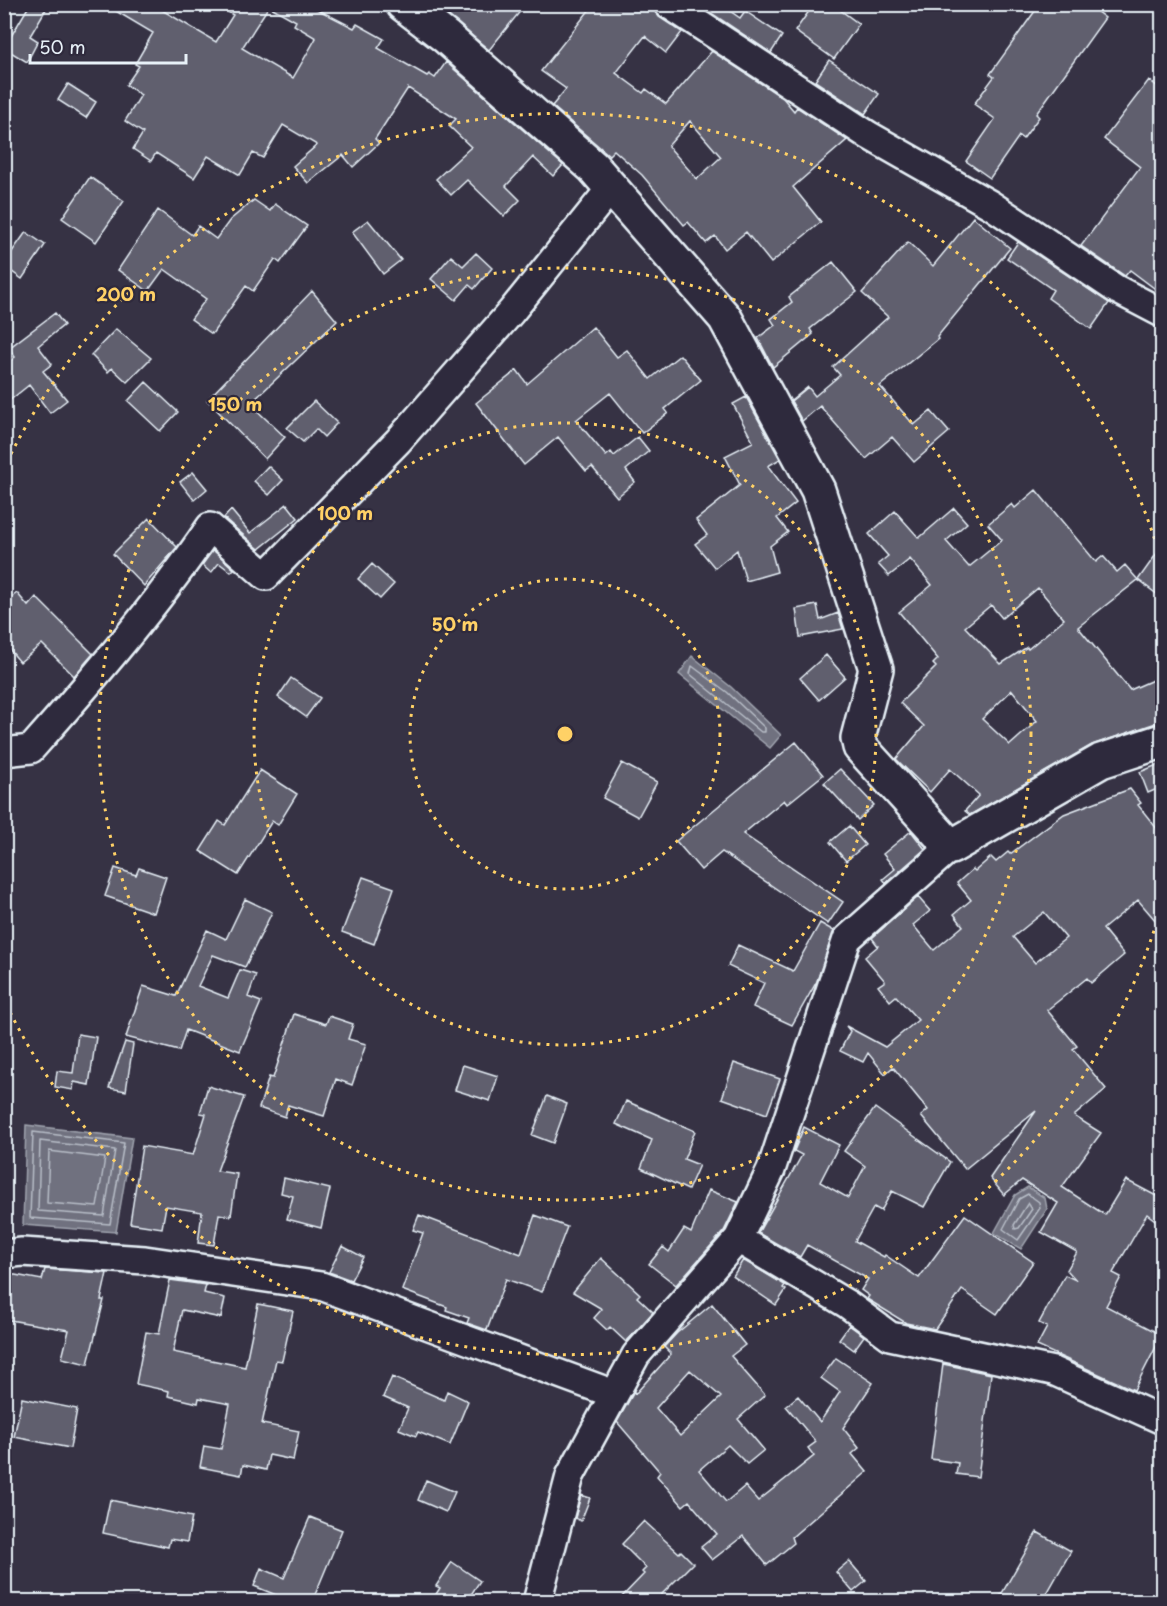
<svg xmlns="http://www.w3.org/2000/svg" width="1167" height="1606" font-family="'Playpen Sans',sans-serif">
<style>
.water{fill:#70717f;stroke:#a0a4af;stroke-width:1.5}
.lines{fill:none;stroke-linecap:round;stroke-linejoin:round}
.shore{stroke:#b8bec8;stroke-width:1.5}
.building{fill:#605e6e;stroke:#e8f1f8;stroke-width:1.5;fill-rule:evenodd}
.minor-casing{stroke:#e8f1f8;stroke-width:32}
.major-casing{stroke:#e8f1f8;stroke-width:38}
.minor{stroke:#2f2a3d;stroke-width:27}
.major{stroke:#2f2a3d;stroke-width:33}
.ring{fill:none;stroke:#ffd166;stroke-width:3;stroke-dasharray:3 6}
.centre{fill:#ffd166;stroke:#2f2a3d;stroke-width:3}
.ring-label{font-size:18px;text-anchor:middle;font-weight:bold;fill:#ffd166;stroke:#2f2a3d;stroke-width:4.5;stroke-linejoin:round;paint-order:stroke}
</style>
<rect width="100%" height="100%" fill="#363244"/>
<filter id="ink" filterUnits="userSpaceOnUse"><feTurbulence type="fractalNoise" baseFrequency=".0167" numOctaves="2"/><feDisplacementMap in="SourceGraphic" scale="12" xChannelSelector="R" yChannelSelector="G"/><feConvolveMatrix kernelMatrix="1 2 1 2 8 2 1 2 1" color-interpolation-filters="sRGB"/></filter>
<g filter="url(#ink)">
<!-- water -->
<path class="water" d="M692 656 731 687 781 735 770 748 679 674Z
M26 1125 132 1138 116 1232 23 1225Z
M1028 1187 1045 1198 1047 1209 1021 1249 994 1233 1015 1195Z"/>
<g class="lines">
<!-- shore -->
<path class="shore" d="M692 666 727 692 765 728V732H761L690 674Z
M33 1132 124 1143 110 1224 30 1218Z
M40 1141 115 1150 104 1216 38 1211Z
M49 1151 105 1158 97 1207 47 1203Z
M1028 1194 1039 1202 1040 1208 1018 1240 1003 1229 1019 1199Z
M1028 1203 1032 1209 1019 1228 1015 1229 1014 1225Z"/>
</g>
<!-- building -->
<path class="building" d="M30 4H49L30 36 38 41 27 62 4 48Z
M104 4H152L216 42 233 15 215 4H307L354 28 357 24 384 39 378 48 427 76 429 74 435 78 446 62 563 165 553 176 533 157 506 186 520 200 504 216 467 180 451 195 436 179 471 147 449 126 456 119 408 88 375 139 379 143 353 167 343 155 308 183 293 166 317 145 283 125 263 158 253 153 240 175 208 156 194 178 156 153 151 161 133 149 143 133 125 121 141 95 126 85 139 66 135 64 153 33ZM269 6 296 21 294 25 316 38 293 78 242 48Z
M434 4H526L489 50Z
M594 4H652L659 17 682 32 666 53 645 36 616 73 643 93 646 89 666 104 712 51 783 98 794 111 797 107 847 140 793 187 821 222 771 263 746 232 725 249 715 236 706 243 688 222 684 225 642 175 614 150 609 155 552 106 566 89 541 71ZM690 121 721 157 697 179 668 146Z
M698 4H720L740 18 745 11 782 36 771 53Z
M814 4H832L859 24 834 59 795 31Z
M1040 4H1087L1105 18 1036 114 1039 117 1023 139 1019 136 990 178 966 161 995 119 974 104 994 77 990 74Z
M829 60 879 94 865 114 815 81Z
M1149 80 1162 90V294L1130 270 1125 276 1081 246 1140 167 1104 139Z
M68 84 96 102 86 118 58 100Z
M90 177 124 201 96 242 62 218Z
M254 200 270 211 275 204 307 226 280 263 275 259 253 291 246 286 212 334 191 319 206 299 164 269 148 291 118 270 158 210 192 235 198 226 216 239 230 220Z
M973 217 1010 248 937 337 938 339 880 386 914 425 931 411 949 432 914 462 892 437 866 459 820 406 802 421 791 401 808 387 815 396 840 375 833 367 888 317 862 293 908 242 933 266Z
M368 220 401 260 383 274 352 232Z
M26 232 45 245 22 279 4 266V263Z
M1018 242 1109 303 1091 329 1048 298 1053 290 1007 258Z
M476 253 492 268 474 289 469 285 456 300 431 279 451 256 463 266Z
M833 262 857 292 810 329 813 334 773 367 758 338 775 325 771 319 792 302 789 297Z
M312 291 337 321 250 404 285 437 265 459 207 400Z
M55 313 64 325 38 346 52 364 43 371 67 400 50 413 29 385 4 405V365L15 357 9 348Z
M593 327 617 357 627 350 650 379 680 355 701 380 665 409 668 413 642 433 610 393 576 420 606 456 611 452 614 456 638 437 649 451 626 470 635 482 617 497 592 467 586 471 558 437 524 465 476 403 517 370 527 384Z
M116 329 151 358 127 382 112 368 108 372 91 355Z
M146 382 178 412 160 431 128 401Z
M746 397 780 459 768 466 796 503 777 518 788 532 770 546 777 572 746 581 737 550 715 568 695 544 707 535 696 520 740 485 725 456 753 442 733 404Z
M314 401 337 423 324 437 316 429 303 442 287 428Z
M268 466 283 480 269 495 254 481Z
M193 472 207 489 194 500 180 482Z
M1036 490 1096 562 1103 556 1117 572 1125 565 1138 580 1162 546V598L1138 580 1078 627 1130 690 1162 676V718L1156 723 1092 745 970 815 965 811 979 795 950 769 930 792 896 759 924 726 900 703 936 667 933 664 938 659 899 612 932 585 910 559 889 576 878 564 888 556 869 534 895 511 919 538 954 508 967 523 946 541 969 567 1002 540 988 524 1012 504 1015 508ZM1038 588 1064 619 1028 649 1027 647 1001 664 965 627 991 605 1002 618ZM1012 690 1037 721 1010 745 982 719Z
M287 504 298 518 259 549 224 518 231 510 250 533Z
M149 518 177 547 144 586 113 554Z
M213 550 234 569 231 572 219 563 211 573 202 565Z
M372 564 394 584 380 599 358 579Z
M17 593 28 606 36 597 93 654 74 676 42 644 20 662 4 643V603Z
M817 605 820 620 838 613 843 629 800 637 796 609Z
M826 655 845 677 819 700 800 678Z
M291 678 320 698 306 717 278 697Z
M796 742 823 775 787 804 784 800 743 834 843 902 828 924 722 852 701 870 676 841Z
M622 763 657 782 638 817 603 798Z
M1162 763V787L1148 793 1140 772Z
M840 769 874 805 858 820 824 783Z
M260 770 297 794 278 825 272 821 238 875 200 851 219 821 225 825Z
M1130 789 1141 803 1138 805 1162 835V928L1138 900 1103 929 1124 955 1091 983 1087 978 1047 1010 1077 1046 1073 1049 1106 1089 1074 1116 1101 1133 1062 1187 1105 1215 1126 1180 1162 1199V1225L1147 1214 1113 1273 1121 1277 1106 1306 1162 1335 1134 1390 1037 1346 1047 1327 1039 1323 1065 1275 1076 1280 1067 1270 1077 1252 1041 1232 1058 1203 1022 1180 1004 1195 990 1178 1036 1111 965 1169 921 1116 928 1110 893 1067 885 1074 868 1053 863 1062 840 1051 850 1031 846 1026 885 1047 918 1020 896 996 890 1001 878 986 885 981 865 957 878 946 872 938 918 897 930 911 913 925 934 950 963 926 954 914 971 900 957 883 973 869 975 871 991 857 996 862 1008 852 1010 854 1064 814ZM1044 912 1066 938 1035 963 1013 937Z
M849 826 865 845 846 861 830 842Z
M911 831 925 849 886 883 883 879 895 869 883 854Z
M115 868 136 875 139 868 166 877 154 913 105 896Z
M363 877 394 888 374 944 342 932Z
M245 899 272 912 245 967 213 955 198 986 228 998 240 970 256 975 248 997 261 1002 240 1051 186 1030 179 1051 126 1037 143 986 176 996 207 930 226 939Z
M820 923 834 931 817 981 792 1025 753 1007 764 983 728 966 738 945 793 971Z
M294 1014 326 1024 329 1016 353 1024 348 1039 366 1044 352 1085 336 1079 324 1116 288 1105 285 1117 259 1108 269 1077 273 1078Z
M78 1034 96 1037 89 1085 74 1082 73 1090 55 1087 57 1071 73 1073Z
M125 1042 133 1044 126 1091 109 1088Z
M734 1063 780 1079 767 1114 722 1098Z
M463 1065 498 1076 490 1101 455 1090Z
M208 1086 244 1097 217 1171 237 1174 231 1216 219 1214 214 1245 198 1243 202 1212 166 1206 162 1228 130 1223 142 1146 193 1155 206 1114 200 1113Z
M547 1096 567 1104 553 1143 532 1135Z
M626 1101 695 1131 684 1159 699 1165 688 1190 641 1168 652 1140 616 1124Z
M875 1108 950 1162 924 1207 892 1191 881 1211 874 1207 855 1241 884 1257 885 1255 919 1278 965 1215 1033 1262 997 1314 962 1290 935 1329 906 1323 867 1299 869 1296 861 1290 868 1279 807 1245 800 1257 758 1233 802 1155 794 1151 804 1127 839 1145 820 1182 848 1198 865 1166 844 1151Z
M284 1178 330 1189 321 1228 287 1219 293 1196 281 1193Z
M709 1190 738 1202 724 1231 676 1285 649 1264 663 1247 669 1252 684 1229 691 1233Z
M419 1215 521 1254 535 1215 567 1227 542 1292 506 1279 487 1330 467 1323 469 1318 446 1310 447 1307 402 1290 423 1233 413 1230Z
M342 1246 363 1257 351 1280 329 1272Z
M601 1258 640 1294 637 1297 653 1312 626 1342 610 1327 607 1330 594 1318 602 1309 573 1292Z
M743 1260 785 1285 783 1288 786 1290 776 1305 733 1276Z
M45 1269 107 1273 101 1300H104L88 1364 62 1358 69 1330 4 1319V1273L42 1280Z
M170 1280 206 1285 204 1293 225 1298 221 1318 182 1310 173 1352 245 1367 258 1304 293 1311 282 1361 276 1360 262 1424 299 1431 293 1460 269 1455 266 1470 243 1465 241 1475 200 1467 204 1446 221 1449 230 1404 199 1398 198 1403 168 1396 169 1391 136 1384 146 1332 159 1334Z
M712 1304 745 1345 731 1356 765 1395 738 1419 764 1450 747 1464 728 1445 699 1470 726 1502 745 1486 758 1501 814 1456 808 1448 816 1442 786 1406 798 1396 820 1422 840 1392 821 1378 836 1358 873 1383 843 1428 859 1448 852 1454 867 1472 792 1537 794 1543 767 1565 743 1536 712 1560 701 1547 717 1534 689 1501 683 1506 657 1476 660 1472 617 1422 634 1392 636 1393 671 1354 664 1347 677 1333ZM690 1370 721 1397 680 1436 656 1408Z
M849 1325 864 1336 854 1350 839 1339Z
M943 1364 991 1374 978 1477 956 1474 958 1463 931 1459Z
M392 1377 444 1400 447 1391 468 1401 450 1445 418 1432 416 1436 399 1429 408 1408 383 1397Z
M22 1398 77 1409 70 1448 14 1437Z
M426 1480 455 1492 446 1512 418 1500Z
M581 1495 590 1498 581 1521 575 1518Z
M110 1500 192 1517 187 1542 170 1539 168 1547 103 1533Z
M310 1517 342 1530 312 1602H293L254 1586 261 1568 284 1578Z
M644 1521 679 1553 681 1551 693 1563 654 1602H617L644 1574 642 1572 646 1568 622 1544Z
M1037 1532 1071 1551 1042 1602H997Z
M849 1561 866 1581 853 1592 836 1572Z
M452 1562 480 1581 466 1602H431L440 1588 436 1586Z"/>
<g class="lines">
<defs>
<path id="minor" d="M668 4 868 135 991 205 1116 289 1162 313
M4 752 31 749C94 678 156 606 210 527L266 576 398 441 511 312 611 188
M738 1239 847 1304 890 1336 1053 1371 1162 1420
M4 1254 22 1252 145 1260 321 1286 614 1394
M537 1602 570 1476 636 1355 738 1239 771 1170 847 939 951 847"/>
<path id="major" d="M403 4 446 37 593 167 725 318 818 490 876 669 858 738 860 747 951 847 1101 761 1162 741"/>
</defs>
<!-- minor casing -->
<use href="#minor" class="minor-casing"/>
<!-- major casing -->
<use href="#major" class="major-casing"/>
<!-- minor -->
<use href="#minor" class="minor"/>
<!-- major -->
<use href="#major" class="major"/>
</g>
</g>
<!-- distance rings -->
<g class="ring">
<circle cx="565" cy="734" r="155"/>
<circle cx="565" cy="734" r="311"/>
<circle cx="565" cy="734" r="466"/>
<path d="M1162 905A621 621 0 0 1 7 1006M7 462A621 621 0 0 1 1162 563"/>
</g>
<circle cx="565" cy="734" r="9" class="centre"/>
<g class="ring-label">
<text x="126" y="301">200 m</text>
<text x="235" y="411">150 m</text>
<text x="345" y="520">100 m</text>
<text x="455" y="631">50 m</text>
</g>
<!-- margin -->
<rect width="1167" height="1606" fill="none" stroke="#2f2a3d" stroke-width="24"/>
<rect x="12" y="12" width="1143" height="1582" fill="none" stroke="#e8f1f8" stroke-width="2" filter="url(#ink)"/>
<!-- scale -->
<path d="M30 54v9h156v-9" fill="none" stroke="#e8f1f8" stroke-width="3"/>
<text x="39" y="54" font-size="18" fill="#e8f1f8" stroke="#2f2a3d" stroke-width="4.5" paint-order="stroke">50 m</text>
</svg>
